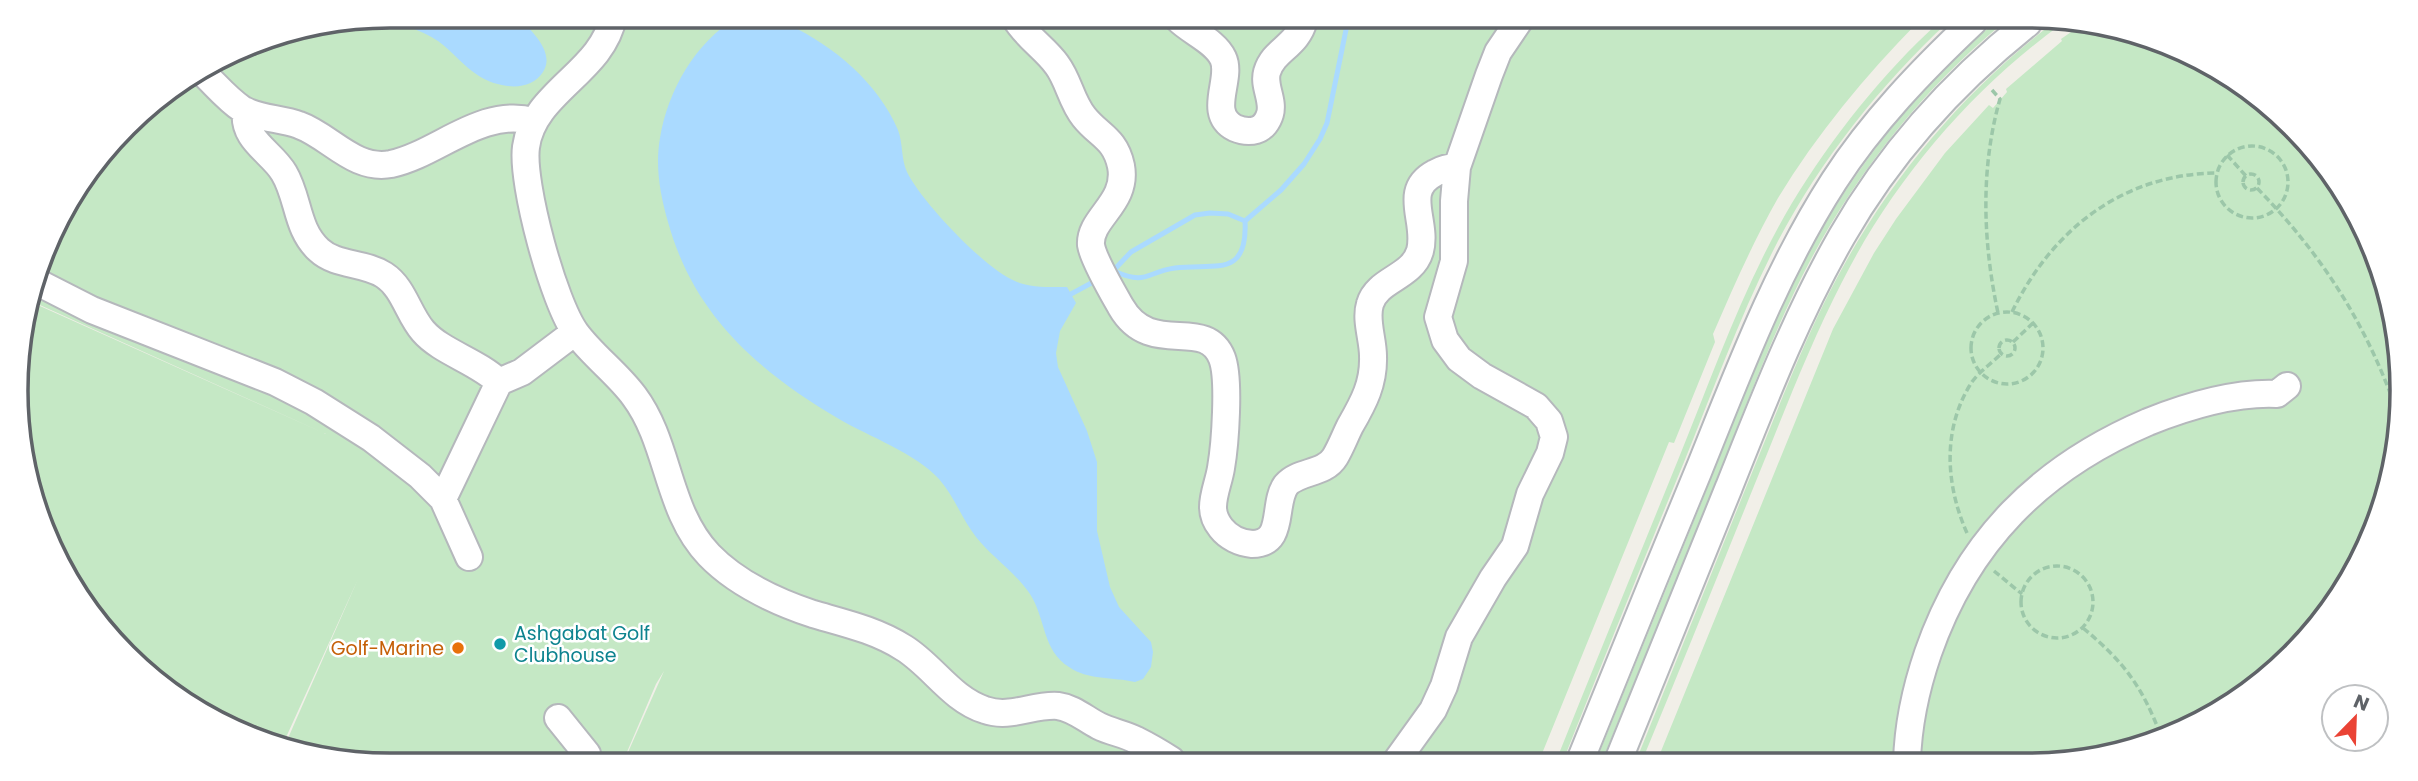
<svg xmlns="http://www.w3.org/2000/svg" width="2418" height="781" font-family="Poppins,sans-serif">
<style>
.green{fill:#c5e8c5}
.water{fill:#aadaff}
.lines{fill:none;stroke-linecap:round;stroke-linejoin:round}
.stream{stroke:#aadaff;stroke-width:5}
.minor-casing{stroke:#b5b8bc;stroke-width:30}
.path{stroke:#9cc7a9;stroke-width:3.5;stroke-dasharray:7 3.5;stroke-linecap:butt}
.minor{stroke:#fff;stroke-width:26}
.culture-dot{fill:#0f9aa8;stroke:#fff;stroke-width:2.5}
.food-dot{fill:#e8710a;stroke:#fff;stroke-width:2.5}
.labels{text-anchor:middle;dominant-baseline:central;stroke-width:5;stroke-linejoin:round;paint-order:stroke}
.culture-label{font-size:19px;fill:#0d838f;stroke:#fff;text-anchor:start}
.food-label{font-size:19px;fill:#c56008;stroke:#fff;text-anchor:end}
.rim{fill:none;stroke:#5f6368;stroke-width:3.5}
</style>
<rect width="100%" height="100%" fill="#f1efe8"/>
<!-- green -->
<path class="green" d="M390 16 1918 22C1865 76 1817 134 1778 198 1753 242 1733 288 1713 334L1715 342 1674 443 1669 442 1539 761 625 759 664 671 656 684 624 759 317 758 285 745 358 579 283 744 182 702 79 599 28 487 19 342 31 302 326 434 31 301 55 224 143 109 247 44Z
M1939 22H1948C1880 85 1820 161 1777 243 1741 313 1714 388 1684 462 1643 561 1603 661 1563 761H1556C1596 661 1637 561 1678 460 1713 374 1744 284 1792 203 1832 137 1882 74 1939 22Z
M1994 23H2003C1924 88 1858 171 1810 261 1774 329 1747 404 1718 476 1680 571 1641 666 1602 761H1596C1635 664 1675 568 1714 471 1743 399 1769 325 1806 257 1854 168 1917 88 1994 23Z
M2053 23H2063C1971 89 1893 181 1842 282 1808 348 1782 418 1754 486 1717 578 1680 669 1642 761H1636C1673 669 1710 577 1747 485 1776 415 1802 343 1838 276 1891 177 1964 91 2053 23Z
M2084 23H2101L2236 79 2339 183 2395 318V464L2352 578 2275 672 2193 727 2077 762 1657 761 1833 329 1874 253 1896 219 1945 153 1989 105 1993 108 2007 92 2006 89 2062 41 2061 39Z"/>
<!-- water -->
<path class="water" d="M391 16H518C530 30 556 52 543 72 530 93 498 88 479 76 464 67 453 52 438 41 421 30 401 24 383 17Z
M737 17C747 17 759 16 769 17 776 18 783 22 789 25 834 46 878 83 898 130 903 143 901 159 907 172 920 200 986 270 1015 281 1030 288 1051 287 1067 287L1076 303 1060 331 1056 353 1058 367 1087 431 1097 462V531L1110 587 1119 607 1151 642 1153 652 1151 667 1143 679 1135 682C1114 677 1087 680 1069 667 1042 650 1046 619 1030 594 1015 572 992 557 976 537 962 519 954 496 939 479 917 454 868 436 839 419 758 371 694 316 668 222 660 194 655 166 660 138 668 90 695 43 737 17Z"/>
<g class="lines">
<!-- stream -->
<path class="stream" d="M1114 271C1147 286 1146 272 1175 268 1214 263 1248 279 1245 221
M1112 272 1131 252 1195 215 1210 213 1228 214 1245 221 1281 190 1304 164 1320 139 1327 123 1348 20
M1071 294 1097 280"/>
<defs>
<path id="minor" d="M613 17C603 72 533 92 526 147 521 183 554 304 576 333 593 356 617 373 634 396 670 444 666 510 709 555 736 583 777 602 813 614 844 623 876 630 904 648 933 666 951 699 985 710 1010 719 1033 704 1058 706 1074 708 1085 719 1099 726 1111 732 1125 734 1136 740 1148 746 1160 753 1171 760
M1015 18C1026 37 1045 48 1057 65 1069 81 1071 101 1084 117 1099 136 1115 138 1121 166 1128 203 1089 218 1091 245 1093 259 1113 293 1121 307 1151 359 1205 315 1222 358 1230 379 1225 445 1221 468 1219 481 1213 494 1213 507 1213 515 1217 523 1221 528 1228 537 1240 543 1252 544 1286 544 1272 504 1286 485 1299 470 1324 475 1335 457 1341 447 1345 436 1350 426 1364 402 1374 383 1373 356 1373 339 1365 320 1370 304 1377 279 1412 278 1420 251 1428 221 1401 191 1435 173 1442 169 1449 167 1457 167
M1178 19C1191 32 1215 41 1223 58 1233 79 1206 113 1235 128 1242 131 1249 132 1256 130 1263 128 1268 121 1270 114 1274 100 1263 86 1267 72 1274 49 1297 47 1304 20
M202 72C215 84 227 99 242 109 258 119 281 118 299 125 330 136 354 171 391 164 438 154 481 107 533 121
M246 111C242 140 272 152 284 173 299 198 296 229 319 250 336 266 364 262 384 275 404 288 408 314 423 331 441 352 477 361 499 382
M37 282 92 310 275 382 314 402 371 438 420 476 443 499 469 557
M443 499 499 382 522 372 575 332
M558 718 587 754
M1397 760 1433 710 1444 686 1459 637 1493 578 1515 546 1530 494 1550 453 1554 437 1549 421 1536 406 1482 376 1459 359 1445 340 1438 317 1454 261V201L1457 167 1489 75 1498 52 1519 21
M1580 761C1619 665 1658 568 1698 472 1738 373 1776 271 1834 181 1872 122 1922 70 1973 22
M1618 761C1655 669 1692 578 1729 487 1763 402 1796 316 1842 236 1889 154 1954 82 2028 23
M1907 762C1908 724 1916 688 1928 653 1967 541 2040 468 2148 422 2188 406 2234 392 2277 394L2287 386"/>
</defs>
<!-- minor casing -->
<use href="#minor" class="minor-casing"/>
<!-- path -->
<path class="path" d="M1992 90 2000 99C1980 169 1983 243 1998 313
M2216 182a36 36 0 1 1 72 0a36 36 0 1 1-72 0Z
M2227 155 2246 176
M2243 182a8 8 0 1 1 16 0a8 8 0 1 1-16 0Z
M2257 188C2321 254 2364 320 2395 406
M2012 312C2052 230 2122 174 2217 173
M1971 348a36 36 0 1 1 72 0a36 36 0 1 1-72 0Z
M1999 348a8 8 0 1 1 16 0a8 8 0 1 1-16 0Z
M2013 342 2033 323
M1967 533C1946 486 1942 431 1970 385 1977 373 1991 364 2001 354
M2021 602a36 36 0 1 1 72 0a36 36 0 1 1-72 0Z
M1994 571 2022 594
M2083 628C2124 662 2142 686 2161 736"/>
<!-- minor -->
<use href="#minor" class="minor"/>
</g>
<!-- markers -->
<circle class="culture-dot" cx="500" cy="644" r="7"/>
<circle class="food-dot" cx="458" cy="648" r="7"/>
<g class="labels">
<!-- culture labels -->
<g class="culture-label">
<text x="514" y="633">Ashgabat Golf<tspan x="514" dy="22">Clubhouse</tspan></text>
</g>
<!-- food labels -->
<g class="food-label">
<text x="444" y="648">Golf-Marine</text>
</g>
</g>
<!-- crop -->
<path d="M0 0H2418V781H0ZM390 28H2028A362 362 0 0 1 2390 390V391A362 362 0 0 1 2028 753H390A362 362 0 0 1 28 391V390A362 362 0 0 1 390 28Z" fill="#fff" fill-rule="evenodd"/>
<path class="rim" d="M390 28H2028A362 362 0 0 1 2390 390V391A362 362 0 0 1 2028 753H390A362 362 0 0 1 28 391V390A362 362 0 0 1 390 28Z"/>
<!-- north arrow -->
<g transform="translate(2355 718) rotate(23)"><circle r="33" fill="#ffffff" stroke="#bfc1c3" stroke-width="2"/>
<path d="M0-5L12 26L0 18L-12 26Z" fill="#ea4335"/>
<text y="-10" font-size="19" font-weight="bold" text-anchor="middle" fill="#5f6368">N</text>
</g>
</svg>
